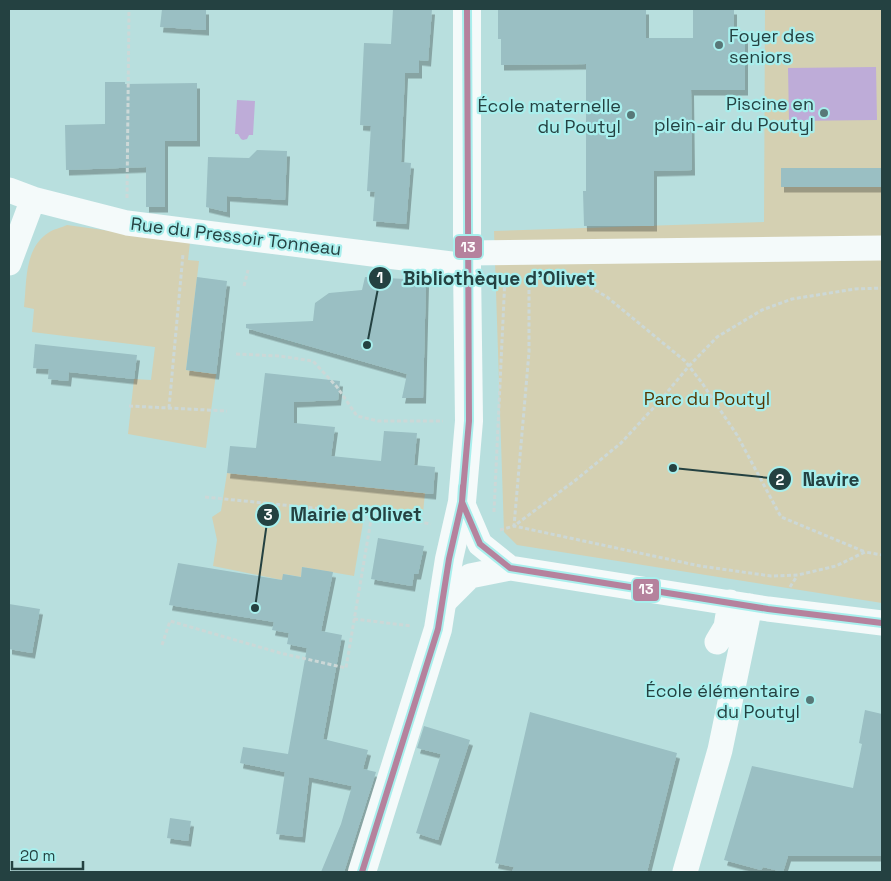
<svg xmlns="http://www.w3.org/2000/svg" width="891" height="881" font-family="'Space Grotesk',sans-serif">
<style>
.green{fill:#d4d0b2}
.water{fill:#beacd8}
.building{fill:#9abfc3;filter:url(#shadow)}
.lines{fill:none;stroke-linecap:round;stroke-linejoin:round}
.path{stroke:#ccd8d7;stroke-width:3;stroke-dasharray:4 2.5;stroke-linecap:butt}
.minor{stroke:#f4fafa;stroke-width:25}
.major{stroke:#f4fafa;stroke-width:28}
.bus-1-casing{stroke:#a8efed;stroke-width:10}
.bus-1{stroke:#b5829d;stroke-width:6}
.poi-dot{fill:#587878;stroke:#a8efed;stroke-width:2}
.labels{text-anchor:middle;dominant-baseline:central;stroke-width:4.5;stroke-linejoin:round;paint-order:stroke}
.poi-label{font-size:18px;fill:#244141;stroke:#a8efed;text-anchor:end}
.street-label{font-size:18px;fill:#244141;stroke:#a8efed}
.park-label{font-size:18px;fill:#553600;stroke:#a8efed}
.leader{fill:none;stroke:#244141;stroke-width:2}
.callout-dot{fill:#244141;stroke:#a8efed;stroke-width:2}
.mark-label{font-size:15px;text-anchor:middle;font-weight:bold;fill:#fff}
.callout-label{font-size:19px;text-anchor:middle;font-weight:bold;fill:#244141;stroke:#a8efed;stroke-width:4.5;stroke-linejoin:round;paint-order:stroke}
.line-badge{stroke:#a8efed;stroke-width:2}
.badge-label{font-size:14px;text-anchor:middle;font-weight:bold;fill:#fff}
</style>
<defs>
<filter id="shadow"><feDropShadow dx="3" dy="5.5" stdDeviation="0" flood-color="#0004"/></filter>
</defs>
<rect width="100%" height="100%" fill="#b8dfde"/>
<!-- green -->
<path class="green" d="M765 9H882V603L517 545 504 532 494 231 764 222Z
M67 225 190 242 188 260 199 261 186 370 216 374 206 448 128 434 134 379 151 380 155 347 32 332 34 309 24 307C27 281 24 249 48 233 53 229 61 228 67 225Z
M227 473 425 493 423 513 366 505 354 576 302 567 301 577 284 574 282 580 213 566 217 540 212 517 221 511Z"/>
<!-- water -->
<path class="water" d="M876 67 877 120 789 121 788 68Z
M237 100 255 101 253 135H249L247 139 243 140 241 139 238 134H235Z"/>
<!-- building -->
<path class="building" d="M162 9H206V30L160 27Z
M393 9H432L428 61 419 60V73H405L401 162 411 163 406 224 373 221 375 192 367 191 371 126 360 125 364 43 391 44Z
M498 9H646V38H693V9H734V31H745V90H691L692 170 654 171V226H584L583 191H586V64L501 65V39H498Z
M105 82H125V84L197 83V141H165V207H146V167L66 170 65 125 105 124Z
M257 150 287 151 285 200 227 196V212L206 207 208 157 249 158Z
M781 168H882V187H781Z
M197 277 227 281 216 374 186 370Z
M365 277 426 280 423 398H402L407 374 246 328V324L313 321 315 303 329 293 362 290Z
M35 344 137 355 134 379 69 372 68 381 48 379 49 369 33 368Z
M265 373 340 381 338 400 294 402V423L335 427 331 456 381 461 384 431 417 433 414 465 435 467 433 494 227 473 230 446 256 448Z
M378 538 424 546 418 574H414L412 586 371 579Z
M178 563 282 580 283 574 301 577 302 567 333 572 321 631 342 635 323 739 368 750 363 769 376 772 344 872H321L341 824 352 786 309 777 302 837 276 834 285 772 240 763 243 747 288 754 307 648 287 644 289 633 272 630 274 622 169 605Z
M9 604 40 609 32 653 9 649Z
M865 710 882 714V856H788L783 872 763 867 761 870 724 860 752 766 853 788 862 744 859 743Z
M530 712 677 753 647 872H512L514 867 495 863Z
M424 726 470 740 438 840 416 833 441 754 417 748Z
M170 818 191 821 188 841 167 838Z"/>
<g class="lines">
<!-- path -->
<path class="path" d="M127 198 129 9
M529 277V352L514 526 577 479 621 443 658 403 689 366 717 337 762 310 792 299 855 289 882 288
M573 277 607 297 685 361 702 383 737 435 781 517 865 552
M244 286 248 270
M236 354 279 356 313 361 337 387 357 416 378 421H443
M129 406 227 411
M169 408 183 254
M205 497 372 514 431 524
M494 512 505 277
M500 530 514 526 700 566 771 576 798 575 836 566 865 552 882 555
M790 587 797 576
M354 619 412 626
M162 645 170 621 280 653 346 668 372 514"/>
<!-- minor -->
<path class="minor" d="M9 190 33 199 127 223 467 266
M467 253 882 248
M9 263 33 199
M462 502 480 544 510 568
M443 603 470 576 510 568 768 609 882 623
M717 642 726 627 730 602
M685 872 720 750 750 606"/>
<!-- major -->
<path class="major" d="M362 872 438 629 449 559 462 502 469 421 467 266V9"/>
<defs>
<path id="bus-1" d="M467 9 469 421 462 502 480 544 510 568 768 609 882 623
M362 872 438 629 449 559 462 502 463 486"/>
</defs>
<!-- bus-1 casing -->
<use href="#bus-1" class="bus-1-casing"/>
<!-- bus-1 -->
<use href="#bus-1" class="bus-1"/>
</g>
<!-- markers -->
<g class="poi-dot">
<circle cx="719" cy="45" r="5"/>
<circle cx="824" cy="113" r="5"/>
<circle cx="631" cy="115" r="5"/>
<circle cx="810" cy="700" r="5"/>
</g>
<g class="labels">
<!-- poi labels -->
<g class="poi-label">
<text x="729" y="35" text-anchor="start">Foyer des<tspan x="729" dy="21">seniors</tspan></text>
<text x="814" y="103">Piscine en<tspan x="814" dy="21">plein-air du Poutyl</tspan></text>
<text x="621" y="105">École maternelle<tspan x="621" dy="21">du Poutyl</tspan></text>
<text x="800" y="690">École élémentaire<tspan x="800" dy="21">du Poutyl</tspan></text>
</g>
<!-- street labels -->
<g class="street-label">
<text transform="translate(236 236) rotate(7)">Rue du Pressoir Tonneau</text>
</g>
<!-- park labels -->
<g class="park-label">
<text x="707" y="398">Parc du Poutyl</text>
</g>
</g>
<!-- callouts -->
<path class="leader" d="M367 345L380 278M673 468L780 479M255 608L268 515"/>
<g class="callout-dot">
<circle cx="367" cy="345" r="5"/>
<circle cx="673" cy="468" r="5"/>
<circle cx="255" cy="608" r="5"/>
<circle cx="380" cy="278" r="12"/>
<circle cx="780" cy="479" r="12"/>
<circle cx="268" cy="515" r="12"/>
</g>
<g class="mark-label">
<text x="380" y="283">1</text>
<text x="780" y="485">2</text>
<text x="268" y="520">3</text>
</g>
<g class="callout-label">
<text x="499" y="285">Bibliothèque d'Olivet</text>
<text x="831" y="486">Navire</text>
<text x="356" y="521">Mairie d'Olivet</text>
</g>
<g class="line-badge">
<rect x="454" y="235" width="29" height="24" rx="5" fill="#b5829d"/>
<rect x="632" y="578" width="28" height="24" rx="5" fill="#b5829d"/>
</g>
<g class="badge-label">
<text x="468" y="252">13</text>
<text x="646" y="594">13</text>
</g>
<!-- border -->
<rect width="891" height="881" fill="none" stroke="#244141" stroke-width="20"/>
<!-- scale -->
<path d="M12 861v8h71v-8" fill="none" stroke="#244141" stroke-width="2.5"/>
<text x="20" y="861" font-size="15" fill="#244141" stroke="#a8efed" stroke-width="4" paint-order="stroke">20 m</text>
</svg>
